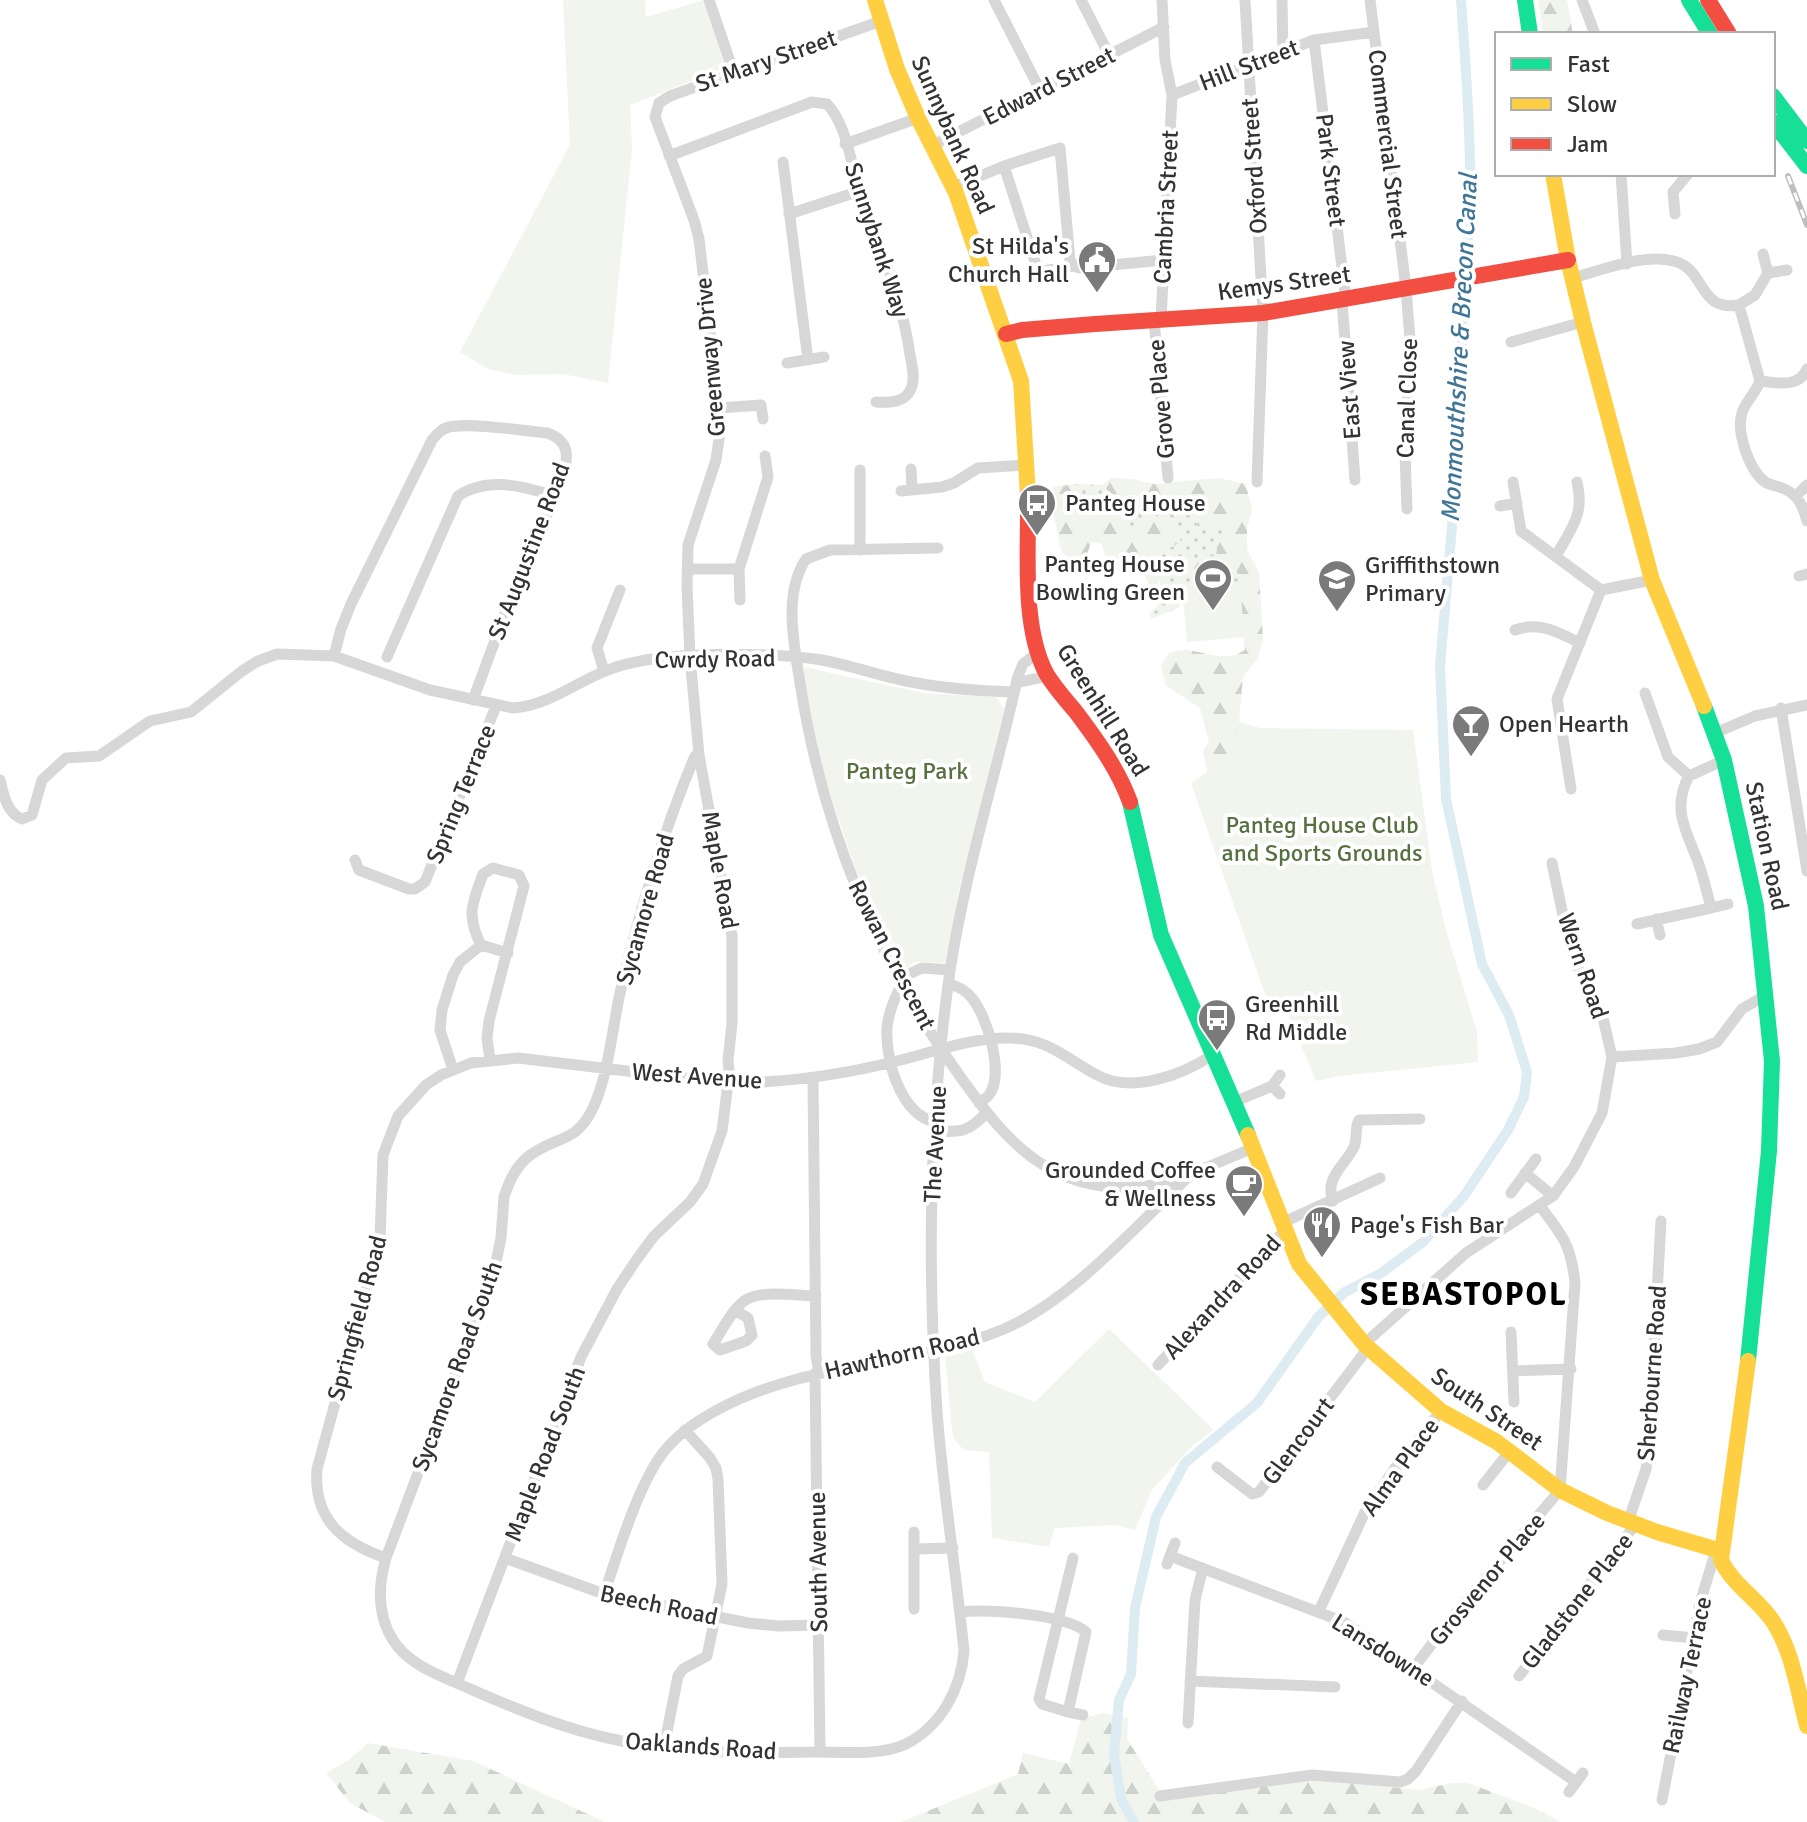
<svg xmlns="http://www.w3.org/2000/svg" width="1807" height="1822" font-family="Signika,sans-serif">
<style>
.grass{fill:url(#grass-dots)}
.forest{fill:url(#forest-firs)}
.green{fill:#f1f5ed}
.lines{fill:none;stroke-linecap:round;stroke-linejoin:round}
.canal{stroke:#ddebf3;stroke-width:10}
.street{stroke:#d7d7d7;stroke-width:11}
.fast{stroke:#16e098;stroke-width:16}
.slow{stroke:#ffcf43;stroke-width:16}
.jam{stroke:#f24e42;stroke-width:16}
.rail-casing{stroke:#bebebe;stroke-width:6}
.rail{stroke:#fff;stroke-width:3;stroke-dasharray:9;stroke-linecap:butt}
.labels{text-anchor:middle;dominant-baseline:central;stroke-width:8;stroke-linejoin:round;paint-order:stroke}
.street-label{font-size:24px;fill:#333;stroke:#fff}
.poi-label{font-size:24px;fill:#333;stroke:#fff;text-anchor:start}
.park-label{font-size:24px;fill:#56703f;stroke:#fff}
.water-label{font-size:26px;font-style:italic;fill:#3f7597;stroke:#fff}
.district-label{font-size:32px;font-weight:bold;letter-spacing:2px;fill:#000;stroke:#fff}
</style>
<defs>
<pattern id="grass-dots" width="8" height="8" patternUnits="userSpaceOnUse" patternTransform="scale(2)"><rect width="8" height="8" fill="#f1f5ed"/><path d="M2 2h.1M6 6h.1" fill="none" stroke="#cfd2cc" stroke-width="1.8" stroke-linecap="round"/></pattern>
<pattern id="forest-firs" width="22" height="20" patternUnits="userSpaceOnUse" patternTransform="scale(2)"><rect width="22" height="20" fill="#f1f5ed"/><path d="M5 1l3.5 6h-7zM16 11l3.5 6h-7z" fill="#cfd2cc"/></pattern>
</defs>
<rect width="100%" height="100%" fill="#fff"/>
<!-- grass -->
<path class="grass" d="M1076 484 1103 485C1125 512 1136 496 1166 499 1184 501 1196 515 1208 526H1220L1225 535 1216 550 1217 556 1180 560 1177 572C1197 569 1218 565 1237 571L1240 582 1183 586 1178 591 1179 608 1151 619 1150 613 1160 603V553L1141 529 1130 528 1108 504 1082 495Z"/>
<!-- forest -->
<path class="forest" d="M1538 0H1567L1573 34H1543Z
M1111 478 1132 479 1154 484 1219 478 1246 484 1252 510 1247 528V550L1259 572 1263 640 1258 658 1243 677 1239 722 1260 728H1280L1209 780 1203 751 1209 742 1200 708 1165 685 1161 665 1169 653C1175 652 1182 649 1188 650 1208 653 1227 662 1245 650L1237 571C1218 564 1197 569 1177 572L1170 568 1180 560 1216 556 1218 540 1225 535 1219 526H1198C1194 519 1190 509 1184 505 1153 486 1131 519 1103 485Z
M1076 484 1082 495 1108 504 1130 528H1141L1153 514 1179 530 1181 542 1160 553 1162 571 1158 586H1150L1134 556 1122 571H1109L1102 544 1091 542 1087 555 1076 561 1062 553 1054 517 1053 487Z
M1103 1713 1128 1718 1127 1739 1159 1790 1174 1798 1311 1778 1418 1790 1452 1783H1468L1534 1808 1561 1822H901L1018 1774 1023 1753 1069 1764 1081 1719Z
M368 1743 473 1761 605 1822H385L350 1803 326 1773 350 1759Z"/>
<!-- green -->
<path class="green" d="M563 0H645L646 17 704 0 727 67 630 105 632 149 608 383 563 374 516 375 488 369 460 352 570 145Z
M1240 582 1244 637 1187 642 1182 586Z
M804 667 923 693 996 697 1004 709 958 893 946 963 914 962 902 973 855 868 823 772 804 680Z
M1239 722 1260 728 1413 730 1432 871 1447 934 1477 1032 1478 1062 1339 1076 1316 1081 1286 1010 1272 1014 1191 783 1229 757Z
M1109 1329 1214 1430 1193 1445 1152 1490 1135 1530 1115 1525 1054 1528 1049 1547 992 1538 989 1452 964 1450 953 1438 945 1357 972 1350 985 1382 1035 1402Z"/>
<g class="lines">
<!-- canal -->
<path class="canal" d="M1134 1822 1121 1799 1114 1754 1119 1700 1131 1674 1135 1608 1156 1517 1185 1463 1257 1403 1319 1316 1345 1292 1380 1274 1423 1242 1464 1196 1508 1130 1524 1097 1527 1072 1509 1015 1482 964 1446 799 1440 666 1462 410V267C1472 232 1470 198 1470 162 1469 108 1465 54 1461 0"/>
<!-- street -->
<path class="street" d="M709 0 734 73
M994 0 1040 90
M1081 0 1109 55
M1245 0 1263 313 1257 482
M1282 0 1283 51
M1370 0 1406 288 1412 366 1404 427 1407 509
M1582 0 1595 34
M1314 40 1346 300
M1172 95 1314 40 1374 32
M845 144 918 118
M933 145 1164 27
M669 156 812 102 827 104C847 125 850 162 860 190 879 245 902 297 910 355 912 365 915 377 912 386 907 403 890 403 876 402
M783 162 808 360
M1004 166 1060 148 1070 261 1074 266 1079 268 1164 260
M1621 174 1627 264
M954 187 1004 166 1037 268 1042 271 1074 266
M789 214 860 191
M1675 214 1673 192 1688 174
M1768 273 1787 270
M1572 278C1603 270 1645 252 1677 262 1706 272 1699 312 1739 305L1760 381C1756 393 1745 402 1742 413 1736 432 1749 470 1765 482 1770 485 1777 486 1782 488 1798 494 1803 506 1807 521
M1342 300 1355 480
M1739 305 1755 295 1768 273 1763 254
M1154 320 1168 478
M1161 320 1172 95 1165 60 1162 0
M1511 342 1583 322
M787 363 824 357
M1760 381C1776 383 1800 388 1807 369
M719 408 761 405 763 419
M911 469 912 489
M860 470V550
M1513 482 1521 531 1601 590
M901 491 942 487 954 483 978 468 1028 465
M1796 496 1807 485
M1500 506 1517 503
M938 548 830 550 806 559C783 593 794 644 800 683 822 825 877 962 962 1079 985 1111 1010 1145 1045 1166 1087 1191 1134 1193 1180 1178L1186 1179
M1556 556C1571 529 1585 514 1577 482
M687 569H739
M1799 576 1807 574
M740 600 739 569 768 477 765 456
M1515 630C1539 621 1558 632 1580 643
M334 656 341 629 351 604 432 440C436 435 440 430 446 428 464 421 526 431 547 433 571 441 568 458 563 478L510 600 473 700
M387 657 458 496C487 476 524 486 554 496
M604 671 597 648 620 590
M1016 683 1048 676
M1645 693 1668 757 1689 776
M1781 708 1807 871
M1715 733 1755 716 1807 705
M699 755 695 756C663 832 639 912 620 993 612 1030 609 1071 594 1106 576 1145 558 1134 529 1156 516 1166 509 1181 504 1197L501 1238 494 1272 386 1558C378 1586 377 1615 393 1640 409 1666 442 1676 468 1688 518 1710 569 1731 622 1741 686 1754 751 1753 816 1752 844 1752 880 1756 906 1744 941 1726 961 1689 964 1651 956 1571 943 1491 937 1411 927 1264 929 1117 950 971 965 871 996 775 1018 676L1023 664 1037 653
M0 780C4 795 6 812 22 819L32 815 42 780 66 758 99 756 150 721 191 712 242 671 258 661 277 654 334 656 430 690 513 708C546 706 574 684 603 672 624 663 647 659 669 657 714 653 778 653 822 660 854 666 885 678 917 683 949 689 982 691 1014 692
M1571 789 1557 699 1601 590 1652 580
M355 860 359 870 409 889H415L425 882 496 706
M1711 908 1728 904
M1656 919 1660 935
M1637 924 1711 908C1707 892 1703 875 1697 859 1685 829 1672 807 1689 776L1724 760
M481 945 508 953
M949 984C957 986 965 990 971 997 987 1015 1005 1074 989 1095 989 1096 980 1102 979 1103
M1612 1057 1676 1053 1699 1049 1717 1042 1742 1009 1766 995
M453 1070 440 1030 442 1010 453 975 460 962 481 945C466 915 472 904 483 874L493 868 519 875 524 886 489 1021 487 1038 490 1060
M813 1079 816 1356 819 1372
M730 1083 728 1060 732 1024V936L699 755 690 657 687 586 688 545 716 460 720 432 719 408 699 239 694 220 655 117 659 103 670 96 881 21
M1280 1094 1272 1086 1280 1075
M1234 1102 1272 1086
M935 1122C900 1114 885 1059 887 1027 889 1010 898 990 907 975L922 968 950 970
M934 1131C961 1132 968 1133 987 1112
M1525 1173 1553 1196
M1511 1193 1536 1159
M1333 1201C1324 1177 1345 1166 1354 1147 1358 1138 1354 1129 1359 1120L1420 1119
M1282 1223 1380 1178
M736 1311 748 1318 752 1335 746 1341 720 1350 713 1344C722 1331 731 1311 744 1301 761 1289 796 1296 816 1296
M1511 1332 1514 1402
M1364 1344 1466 1253 1553 1196 1574 1167 1602 1113 1612 1057 1603 1018 1584 985 1567 934 1552 863
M1158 1365 1285 1230
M1513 1371 1571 1369
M815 1373 820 1752
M1217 1467 1252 1494 1259 1492 1368 1348
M1483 1485 1509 1452
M1628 1522 1646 1469 1648 1457 1661 1221
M914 1532V1549
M1170 1556 1344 1622 1576 1782
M386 1558C342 1543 313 1519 317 1469L380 1239 383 1155 398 1116 426 1085 441 1075 471 1063 518 1058 728 1083C786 1083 841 1075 897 1061 933 1052 973 1037 1010 1038 1047 1038 1067 1059 1097 1075 1131 1094 1183 1075 1212 1055
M505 1558 604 1594 748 1623 778 1626 819 1625
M1167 1564 1175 1543
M604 1594C618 1553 637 1488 662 1454 677 1434 698 1420 719 1409 810 1360 912 1368 1004 1329 1071 1300 1132 1230 1186 1179L1198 1171 1253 1148
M914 1609V1549L953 1548
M1319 1611 1365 1512 1395 1468 1441 1411
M960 1612C987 1609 1066 1614 1086 1632L1068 1712 1042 1704 1039 1699 1073 1558
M1663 1635 1694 1638
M1413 1669 1450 1620 1560 1490 1575 1283C1571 1245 1563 1236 1540 1206
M1519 1676 1635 1525
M1190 1681 1335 1687
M457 1683 581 1357 617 1289 637 1259 654 1236 690 1202 703 1184 722 1131 728 1083
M1068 1712 1083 1715
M1188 1723 1195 1600 1203 1568
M664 1747 678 1676 683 1669 707 1656 722 1584 718 1479 716 1468 710 1458 685 1430
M1569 1792 1583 1773
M1160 1796 1312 1775 1400 1782 1408 1779 1416 1771 1462 1701
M1662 1800 1700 1603 1716 1550"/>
<!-- fast -->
<path class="fast" d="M1525 0 1530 34
M1689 0 1710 34
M1773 96 1807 141
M1773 122 1807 166
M1704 706 1724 760 1756 906 1772 1061 1769 1151 1748 1361
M1130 802 1161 935 1248 1135"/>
<!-- slow -->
<path class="slow" d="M875 0 897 69 918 118 956 193 1021 381 1028 495
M1553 174 1568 260 1583 322 1652 580 1704 706
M1248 1135 1299 1264 1364 1344 1441 1411 1497 1442 1560 1490 1607 1513 1657 1532 1721 1551
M1748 1361 1721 1560C1733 1586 1759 1599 1774 1623 1793 1653 1798 1692 1807 1726"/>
<!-- jam -->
<path class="jam" d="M1708 0 1729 34
M1006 334 1022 330 1095 324 1263 313 1568 260
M1028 495C1029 549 1021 625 1046 673 1054 687 1066 700 1076 712 1097 740 1118 769 1130 802"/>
<defs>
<path id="rail" d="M1788 176 1807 225"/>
</defs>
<!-- rail casing -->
<use href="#rail" class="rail-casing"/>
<!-- rail -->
<use href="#rail" class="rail"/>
</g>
<!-- icons -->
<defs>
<symbol id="civic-pin" viewBox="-11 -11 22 30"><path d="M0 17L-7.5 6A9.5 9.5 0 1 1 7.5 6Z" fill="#7a7a7a" stroke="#fff"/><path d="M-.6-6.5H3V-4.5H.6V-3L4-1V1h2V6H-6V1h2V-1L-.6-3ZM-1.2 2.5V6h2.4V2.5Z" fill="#fff"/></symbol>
<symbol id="bus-pin" viewBox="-11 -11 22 30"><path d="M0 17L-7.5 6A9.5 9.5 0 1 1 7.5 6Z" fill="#7a7a7a" stroke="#fff"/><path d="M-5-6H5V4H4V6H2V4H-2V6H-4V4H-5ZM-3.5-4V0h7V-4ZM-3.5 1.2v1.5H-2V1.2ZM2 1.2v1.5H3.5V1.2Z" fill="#fff"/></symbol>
<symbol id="stadium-pin" viewBox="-11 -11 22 30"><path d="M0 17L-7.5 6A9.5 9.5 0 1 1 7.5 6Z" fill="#7a7a7a" stroke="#fff"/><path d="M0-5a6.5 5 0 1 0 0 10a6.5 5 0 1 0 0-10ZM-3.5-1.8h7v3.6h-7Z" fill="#fff"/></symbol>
<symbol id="school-pin" viewBox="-11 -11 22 30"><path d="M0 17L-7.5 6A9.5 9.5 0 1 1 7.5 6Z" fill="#7a7a7a" stroke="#fff"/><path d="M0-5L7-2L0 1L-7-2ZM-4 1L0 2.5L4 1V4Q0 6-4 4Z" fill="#fff"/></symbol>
<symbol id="bar-pin" viewBox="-11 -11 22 30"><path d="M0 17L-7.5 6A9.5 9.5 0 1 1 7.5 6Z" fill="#7a7a7a" stroke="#fff"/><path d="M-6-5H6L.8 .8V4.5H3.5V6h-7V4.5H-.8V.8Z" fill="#fff"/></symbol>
<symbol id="cafe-pin" viewBox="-11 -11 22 30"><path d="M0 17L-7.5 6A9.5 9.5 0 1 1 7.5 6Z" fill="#7a7a7a" stroke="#fff"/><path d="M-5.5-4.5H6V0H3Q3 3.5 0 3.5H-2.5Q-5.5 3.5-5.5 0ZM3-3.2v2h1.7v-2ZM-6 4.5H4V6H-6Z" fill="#fff"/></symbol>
<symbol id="restaurant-pin" viewBox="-11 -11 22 30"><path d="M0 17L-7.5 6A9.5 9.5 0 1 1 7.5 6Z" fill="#7a7a7a" stroke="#fff"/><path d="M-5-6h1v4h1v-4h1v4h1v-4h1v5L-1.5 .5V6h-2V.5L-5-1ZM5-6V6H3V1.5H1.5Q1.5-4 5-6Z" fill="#fff"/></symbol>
</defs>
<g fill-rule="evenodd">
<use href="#civic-pin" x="1075" y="238" width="44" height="60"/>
<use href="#bus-pin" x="1015" y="481" width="44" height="60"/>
<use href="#stadium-pin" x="1191" y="556" width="44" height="60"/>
<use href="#school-pin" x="1315" y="557" width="44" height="60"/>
<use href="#bar-pin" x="1449" y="702" width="44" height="60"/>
<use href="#bus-pin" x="1195" y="996" width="44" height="60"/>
<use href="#cafe-pin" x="1222" y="1162" width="44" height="60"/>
<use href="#restaurant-pin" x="1300" y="1203" width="44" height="60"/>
</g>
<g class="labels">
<!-- street labels -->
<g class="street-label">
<text transform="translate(766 61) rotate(-19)">St Mary Street</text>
<text transform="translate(1249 65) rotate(-21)">Hill Street</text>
<text transform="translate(1049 86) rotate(-27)">Edward Street</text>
<text transform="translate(953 135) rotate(66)">Sunnybank Road</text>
<text transform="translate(1388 144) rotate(83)">Commercial Street</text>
<text transform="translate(1254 166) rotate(-94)">Oxford Street</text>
<text transform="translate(1331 170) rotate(83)">Park Street</text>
<text transform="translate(1166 207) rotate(-87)">Cambria Street</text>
<text transform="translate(877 240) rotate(72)">Sunnybank Way</text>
<text transform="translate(1284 283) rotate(-8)">Kemys Street</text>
<text transform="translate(710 357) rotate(-95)">Greenway Drive</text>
<text transform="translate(1349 390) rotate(-94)">East View</text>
<text transform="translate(1407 398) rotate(-88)">Canal Close</text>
<text transform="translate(1161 399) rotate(-95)">Grove Place</text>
<text transform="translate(529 551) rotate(-69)">St Augustine Road</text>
<text transform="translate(715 659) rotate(-1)">Cwrdy Road</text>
<text transform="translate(1103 710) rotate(58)">Greenhill Road</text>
<text transform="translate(461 794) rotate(-68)">Spring Terrace</text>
<text transform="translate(1767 846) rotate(78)">Station Road</text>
<text transform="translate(720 870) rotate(80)">Maple Road</text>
<text transform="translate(645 909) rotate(-74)">Sycamore Road</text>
<text transform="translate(892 955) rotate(63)">Rowan Crescent</text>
<text transform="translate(1583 966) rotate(71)">Wern Road</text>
<text transform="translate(697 1076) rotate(4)">West Avenue</text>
<text transform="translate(935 1144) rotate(-87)">The Avenue</text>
<text transform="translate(1222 1297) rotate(-47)">Alexandra Road</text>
<text transform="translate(357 1318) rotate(-75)">Springfield Road</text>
<text transform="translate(902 1354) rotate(-13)">Hawthorn Road</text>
<text transform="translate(457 1366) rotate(-70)">Sycamore Road South</text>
<text transform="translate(1652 1373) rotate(-86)">Sherbourne Road</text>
<text transform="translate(1487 1409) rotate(34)">South Street</text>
<text transform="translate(1298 1441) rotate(-53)">Glencourt</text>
<text transform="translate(545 1454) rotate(-69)">Maple Road South</text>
<text transform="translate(1400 1467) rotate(-54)">Alma Place</text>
<text transform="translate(818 1562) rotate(-91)">South Avenue</text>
<text transform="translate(1487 1579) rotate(-50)">Grosvenor Place</text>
<text transform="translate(1577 1601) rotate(-52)">Gladstone Place</text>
<text transform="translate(659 1605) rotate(12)">Beech Road</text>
<text transform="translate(1383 1650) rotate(32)">Lansdowne</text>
<text transform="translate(1687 1675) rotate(-78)">Railway Terrace</text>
<text transform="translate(701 1746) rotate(4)">Oaklands Road</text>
</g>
<!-- poi labels -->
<g class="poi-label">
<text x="1069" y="246" text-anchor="end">St Hilda's<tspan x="1069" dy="28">Church Hall</tspan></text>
<text x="1065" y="503">Panteg House</text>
<text x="1185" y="564" text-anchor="end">Panteg House<tspan x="1185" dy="28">Bowling Green</tspan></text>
<text x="1365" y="565">Griffithstown<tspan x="1365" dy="28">Primary</tspan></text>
<text x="1499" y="724">Open Hearth</text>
<text x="1245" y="1004">Greenhill<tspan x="1245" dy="28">Rd Middle</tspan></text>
<text x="1216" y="1170" text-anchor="end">Grounded Coffee<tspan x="1216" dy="28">&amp; Wellness</tspan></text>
<text x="1350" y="1225">Page's Fish Bar</text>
</g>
<!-- park labels -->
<g class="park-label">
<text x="907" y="771">Panteg Park</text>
<text x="1322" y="825">Panteg House Club<tspan x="1322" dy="28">and Sports Grounds</tspan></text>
</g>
<!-- water labels -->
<g class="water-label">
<text transform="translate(1460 348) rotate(-87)">Monmouthshire &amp; Brecon Canal</text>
</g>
<!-- district labels -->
<g class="district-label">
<text x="1464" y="1294">SEBASTOPOL</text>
</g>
</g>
<!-- legend -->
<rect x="1495" y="32" width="280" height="144" fill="#ffffff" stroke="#adadad" stroke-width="2"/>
<rect x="1511" y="58" width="40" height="12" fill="#16e098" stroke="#adadad" stroke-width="2"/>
<text x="1567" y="72" font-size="24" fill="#333333">Fast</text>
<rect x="1511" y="98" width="40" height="12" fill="#ffcf43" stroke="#adadad" stroke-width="2"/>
<text x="1567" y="112" font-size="24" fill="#333333">Slow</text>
<rect x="1511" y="138" width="40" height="12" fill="#f24e42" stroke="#adadad" stroke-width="2"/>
<text x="1567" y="152" font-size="24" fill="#333333">Jam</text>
</svg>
